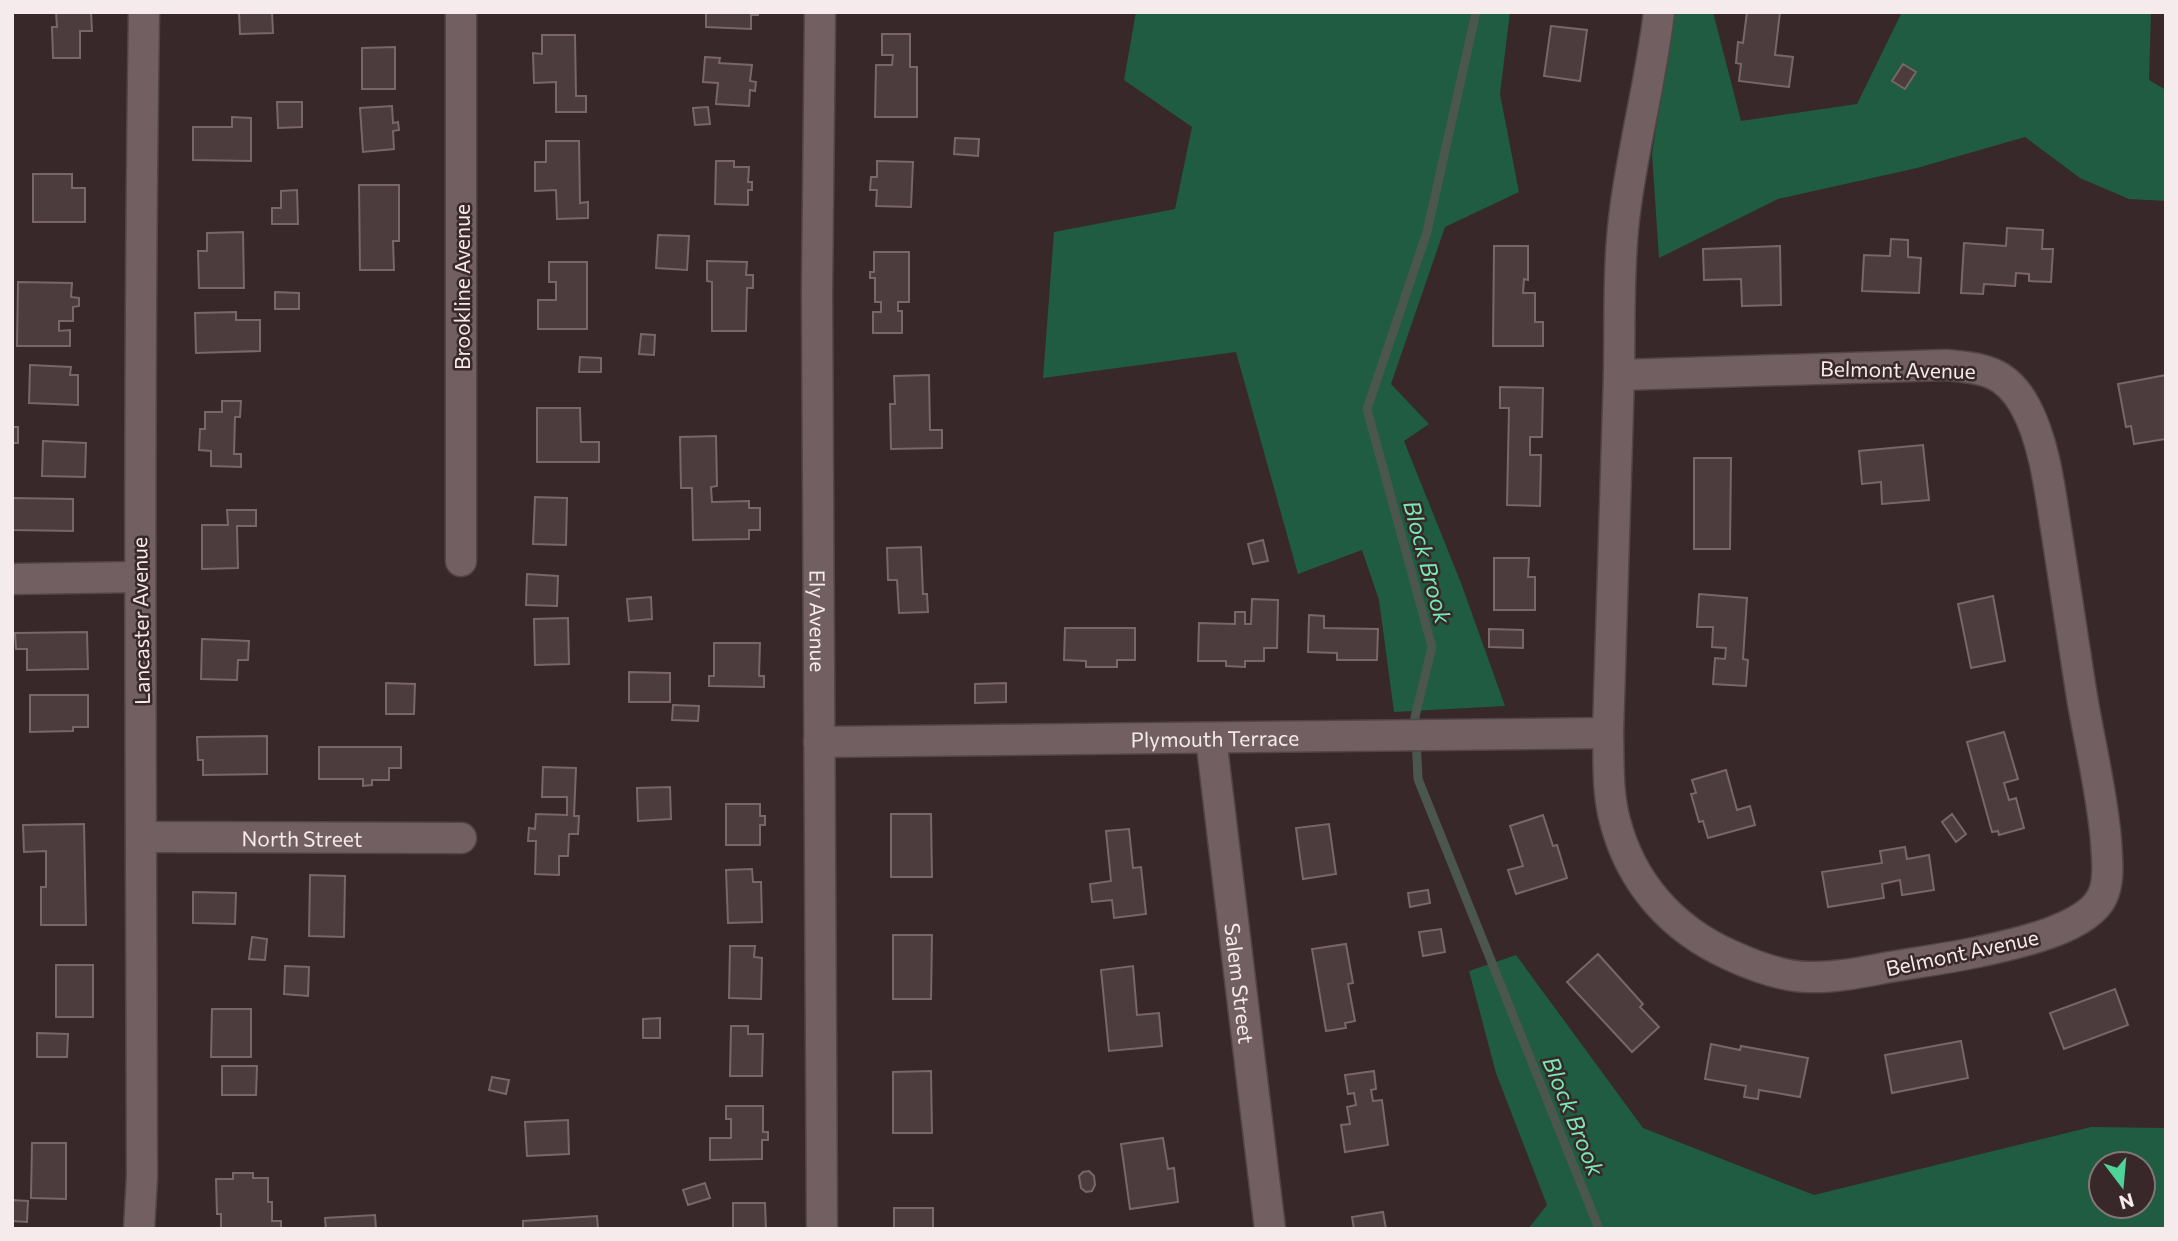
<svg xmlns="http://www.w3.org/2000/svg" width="2178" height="1241" font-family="Commissioner,sans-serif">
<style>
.green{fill:#1f5c41;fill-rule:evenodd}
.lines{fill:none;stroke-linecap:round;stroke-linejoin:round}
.stream{stroke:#4a564e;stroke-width:9}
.building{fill:#4d3c3e;stroke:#786668;stroke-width:2}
.minor-casing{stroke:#524547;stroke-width:33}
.minor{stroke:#715f62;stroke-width:30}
.labels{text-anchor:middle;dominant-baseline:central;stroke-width:5;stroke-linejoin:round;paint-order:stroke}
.street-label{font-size:21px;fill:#f5eaec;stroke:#38282a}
.water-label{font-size:23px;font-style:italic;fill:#77e9b3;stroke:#38282a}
</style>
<rect width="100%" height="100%" fill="#38282a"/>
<!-- green -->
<path class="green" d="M1136 12H1510L1500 94 1519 192 1445 227 1391 384 1429 424 1404 441 1461 583 1505 706 1394 712 1379 600 1362 550 1298 574 1236 352 1043 378 1054 232 1175 209 1192 127 1124 80Z
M1674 12H1713L1741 121 1857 104 1902 12H2151L2149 80 2166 90V201L2129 199 2080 178 2025 137 1917 168 1778 199 1659 258 1652 154Z
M1516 955 1643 1128 1814 1195 2091 1127 2166 1128V1229H1528L1547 1205 1496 1073 1469 971ZM2101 1164H2143V1206H2101Z"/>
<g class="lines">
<!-- stream -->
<path class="stream" d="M1476 12 1427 232 1367 409 1432 647 1415 717 1418 779 1599 1229"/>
</g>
<!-- building -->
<path class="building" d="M56 12H91L92 31H80V58H53L52 27H57Z
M239 12H272L273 33 240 34Z
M706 12H758V15H751V29L706 27Z
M1747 12H1780L1775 55 1793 57 1789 87 1739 81 1741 64 1736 63 1738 42 1743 43Z
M1551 26 1587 30 1580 81 1544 76Z
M882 34H910V67H917V117H875L876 65H892L893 55H882Z
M542 35H575L576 96H586V112H556V82L534 83 533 53 542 54Z
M395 47V89H362V48Z
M705 57 720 58 719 63 752 65 750 81 756 82 755 91 750 90 749 106 716 104 718 83 703 82Z
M1903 64 1916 72 1905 89 1892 81Z
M277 102H302V127L278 128Z
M392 106 393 123 398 122 399 130 393 131 394 149 363 152 360 108Z
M708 107 710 124 695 125 693 108Z
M232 117 251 118V161L193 160V127H232Z
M955 138 979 139 978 156 954 154Z
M546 141H579L580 203 588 202V218L557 219 556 190 535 191V162H546Z
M716 161H734V167H749L748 182H752V190H748V205L715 204Z
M877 161 913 162 911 207 876 206 877 190H870L871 177H877Z
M33 174H72V188H85V222H33Z
M359 185H399V241H393L394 270H360Z
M297 190 298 224H272V208H281V191Z
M2007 228 2043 230 2042 249H2053L2051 282 2029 281V274L2016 273 2015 286 1984 284 1983 294 1961 293 1964 243 2006 246Z
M243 232 244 288H199L198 251H207V233Z
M658 235 689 236 687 270 656 268Z
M1891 239 1908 240V257L1921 258 1919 293 1862 291 1864 255 1890 256Z
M1494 246H1528V280L1524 279 1523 293H1535V322H1543V346H1493Z
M1780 246 1781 305 1742 306 1741 279 1704 280 1703 249Z
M874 252H909V302H898V311H902V333H873V312H881V302H875V278H870V272H874Z
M707 261 747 262 746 275H753V288H747L746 331H712V282L707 281Z
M549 262H587V329H538V300H556V282H549Z
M18 282 72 283 71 297 79 298V306L73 307V321H59V331L70 330V346H17Z
M275 292 299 293V309H275Z
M236 312V320H260V351L196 353 195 313Z
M641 334 655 335 654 355 639 354Z
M580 357 601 358V372H579Z
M30 365 71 367 70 375H78V405L29 403Z
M929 375 930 430H942V448L891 449 890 404H895L894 376Z
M2166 375V439L2134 444 2131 426 2126 427 2118 384Z
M1500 387 1543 388 1542 437H1530V455H1541L1540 506 1507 505 1509 408H1500Z
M222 401H241L240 417H235L234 454H241V467L211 466V451L199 450 200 429H205V412H222Z
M537 408H580L581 442H599V462H537Z
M12 427H18V443H12Z
M716 436 717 486 711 487 712 502 749 501V508H760V530H749V539L693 540 692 488H681L680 437Z
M43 441 86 443 85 477 42 476Z
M1923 445 1929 500 1882 504 1881 482 1862 484 1859 451Z
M1694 458H1731L1730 549H1694Z
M535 497 567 498 566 545 533 544Z
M12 498 73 499V531L12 530Z
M227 510H256V526H237L238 568 202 569V525H228Z
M1263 540 1268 561 1253 564 1248 544Z
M921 547 923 594H927L928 612 899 613 897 580H888L887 548Z
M1494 558H1529L1528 577H1535V610H1494Z
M527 574 558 576 557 606 526 605Z
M1699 594 1747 598 1743 659 1748 660 1746 686 1713 684 1715 658 1725 659 1726 648 1712 647 1713 627H1697Z
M1993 596 2005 661 1971 668 1958 604Z
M651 597 652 619 629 621 627 599Z
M1252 599 1278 600 1277 648H1264V661H1245V667L1226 666V661H1198L1199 623 1235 624V612H1245V624H1251Z
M1309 615 1324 616V628L1378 629 1377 660H1337V653L1308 652Z
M568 618 569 664 535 665 534 619Z
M1065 628H1135V660H1117V667H1086V661L1064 660Z
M1489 629 1523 630V648L1489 647Z
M87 632 88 669 27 670V649H16L15 633Z
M202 639 249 641 248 660H238L237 680 201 679Z
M714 643H760L759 676H764V687L709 686V676H714Z
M629 672 670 673V702H629Z
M386 683 415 684 414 714H386Z
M1006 683V702L975 703V684Z
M30 695H88V727H73V731L30 732Z
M673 705 699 706 698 721 672 720Z
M2004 732 2018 779 2004 783 2009 800 2016 798 2024 828 1999 835 1998 831 1992 832 1967 742Z
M267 736V774L203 775V760H198L197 737Z
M319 747H401V768H389V780H372V785L363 786V779H319Z
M543 767 576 768 574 816H579L578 834H569L568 856H559V875L535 874 536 841H528L529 828 535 829 536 814 567 815V797H542Z
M1726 770 1737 810 1750 806 1755 825 1708 838 1703 821 1699 822 1691 794 1696 793 1692 780Z
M670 787 671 819 638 821 637 788Z
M726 804H760V816H765V825H760V845H726Z
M891 814H931L932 877H891Z
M1952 814 1966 834 1956 842 1942 822Z
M1543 815 1553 846 1557 845 1567 878 1516 894 1508 870 1523 866 1510 826Z
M84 824 86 925H41V887H46V851L24 852 23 825Z
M1329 824 1336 874 1303 879 1296 828Z
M1129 829 1133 868 1141 867 1146 914 1114 918 1112 900 1092 902 1090 884 1111 881 1106 831Z
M1905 847 1907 859 1929 855 1934 890 1902 895 1900 880 1882 884 1884 898 1828 907 1822 872 1882 863 1880 851Z
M752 869 753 882H761L762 922 728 923 726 870Z
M310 875 345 876 344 937 309 936Z
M1428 890 1430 903 1410 907 1408 893Z
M193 892 236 893 235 924 193 923Z
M1441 929 1445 952 1423 956 1419 932Z
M893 935H932L931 999H893Z
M252 937 267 939 265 960 249 959Z
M1346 944 1353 983 1348 984 1355 1021 1345 1023 1346 1028 1326 1031 1312 949Z
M730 946H755L754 957 762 958 761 999 729 998Z
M1598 954 1643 1004 1640 1007 1659 1027 1632 1052 1567 982Z
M56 965H93V1017H56Z
M285 966 309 967 308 996 284 994Z
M1133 966 1137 1015 1159 1013 1162 1046 1109 1051 1101 970Z
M2115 989 2128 1025 2064 1049 2050 1013Z
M212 1009H251V1057H211Z
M660 1018V1038H643V1019Z
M731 1026H748V1034H763L762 1076H730Z
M37 1033 68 1034 67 1057H37Z
M1961 1041 1968 1078 1892 1093 1885 1055Z
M1711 1044 1740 1050 1741 1046 1808 1058 1800 1097 1759 1090 1758 1099 1744 1097 1746 1086 1705 1079Z
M222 1066H257L256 1095H222Z
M931 1071 932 1133H893V1072Z
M1374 1071 1376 1089 1371 1090 1373 1101 1382 1100 1388 1145 1345 1152 1341 1125 1350 1124 1347 1107 1356 1105 1354 1093 1348 1094 1345 1075Z
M492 1077 509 1080 506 1094 489 1090Z
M726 1106H763V1132H768V1140H762V1159L710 1160V1138H731V1119H726Z
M568 1120 569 1154 527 1156 525 1122Z
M1163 1138 1168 1169 1174 1168 1178 1202 1130 1209 1121 1144Z
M32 1143H66V1199L31 1198Z
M1089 1171 1094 1176 1095 1185 1092 1191 1086 1192 1081 1188 1079 1176 1083 1172Z
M233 1173H253V1178H268V1202H272V1221H281V1229H221V1214H217L216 1179H233Z
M705 1183 710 1198 688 1205 683 1190Z
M12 1200 28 1201 27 1222 12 1221Z
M733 1203H765L766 1229H733Z
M894 1208H933V1229H894Z
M1383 1212 1386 1229H1354L1352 1217Z
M375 1215 376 1229H326L325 1218Z
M597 1216 598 1229H523V1221Z"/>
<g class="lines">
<defs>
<g id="minor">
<path id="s1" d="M820 12 817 294 822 1229"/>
<path d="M1946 365C1983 368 2006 371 2025 406 2046 444 2051 499 2058 541 2066 591 2073 641 2081 691 2089 741 2102 791 2106 841 2107 859 2110 881 2102 897 2086 930 2010 945 1978 952 1949 958 1920 962 1890 967 1863 972 1836 978 1809 977 1782 977 1754 966 1730 955 1672 929 1631 883 1615 821 1607 792 1609 762 1608 733L1619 375Z"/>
<path d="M1619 375C1620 324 1618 270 1624 219 1632 149 1651 82 1659 12"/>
<path d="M461 561V12"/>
<path d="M12 579 139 577"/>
<path id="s2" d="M1211 738 1270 1229"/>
<path id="s3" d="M819 742 1608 733"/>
<path id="s4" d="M143 837 461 838"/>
<path d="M139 1229 142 1177C141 789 138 401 144 12"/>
</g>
</defs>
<!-- minor casing -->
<use href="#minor" class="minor-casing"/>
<!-- minor -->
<use href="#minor" class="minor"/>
</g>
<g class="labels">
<!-- street labels -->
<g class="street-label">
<text transform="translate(461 287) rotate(-90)">Brookline Avenue</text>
<text transform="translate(1898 369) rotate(1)">Belmont Avenue</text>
<text stroke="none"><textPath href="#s1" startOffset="609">Ely Avenue</textPath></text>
<text transform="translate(140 621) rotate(-91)">Lancaster Avenue</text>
<text stroke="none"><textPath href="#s3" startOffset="396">Plymouth Terrace</textPath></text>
<text stroke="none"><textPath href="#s4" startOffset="159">North Street</textPath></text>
<text transform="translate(1962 952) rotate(-12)">Belmont Avenue</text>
<text stroke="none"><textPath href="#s2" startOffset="247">Salem Street</textPath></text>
</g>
<!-- water labels -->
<g class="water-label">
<text transform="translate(1428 562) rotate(75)">Block Brook</text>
<text transform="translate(1574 1116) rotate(68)">Block Brook</text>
</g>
</g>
<!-- border -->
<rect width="2178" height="1241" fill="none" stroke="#f5eaec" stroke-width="28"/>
<!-- north arrow -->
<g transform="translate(2122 1185) rotate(164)"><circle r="33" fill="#38282a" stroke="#847678" stroke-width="2"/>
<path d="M0-5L12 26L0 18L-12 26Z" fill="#4ed399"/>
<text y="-10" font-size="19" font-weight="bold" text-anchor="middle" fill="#f5eaec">N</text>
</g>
</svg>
